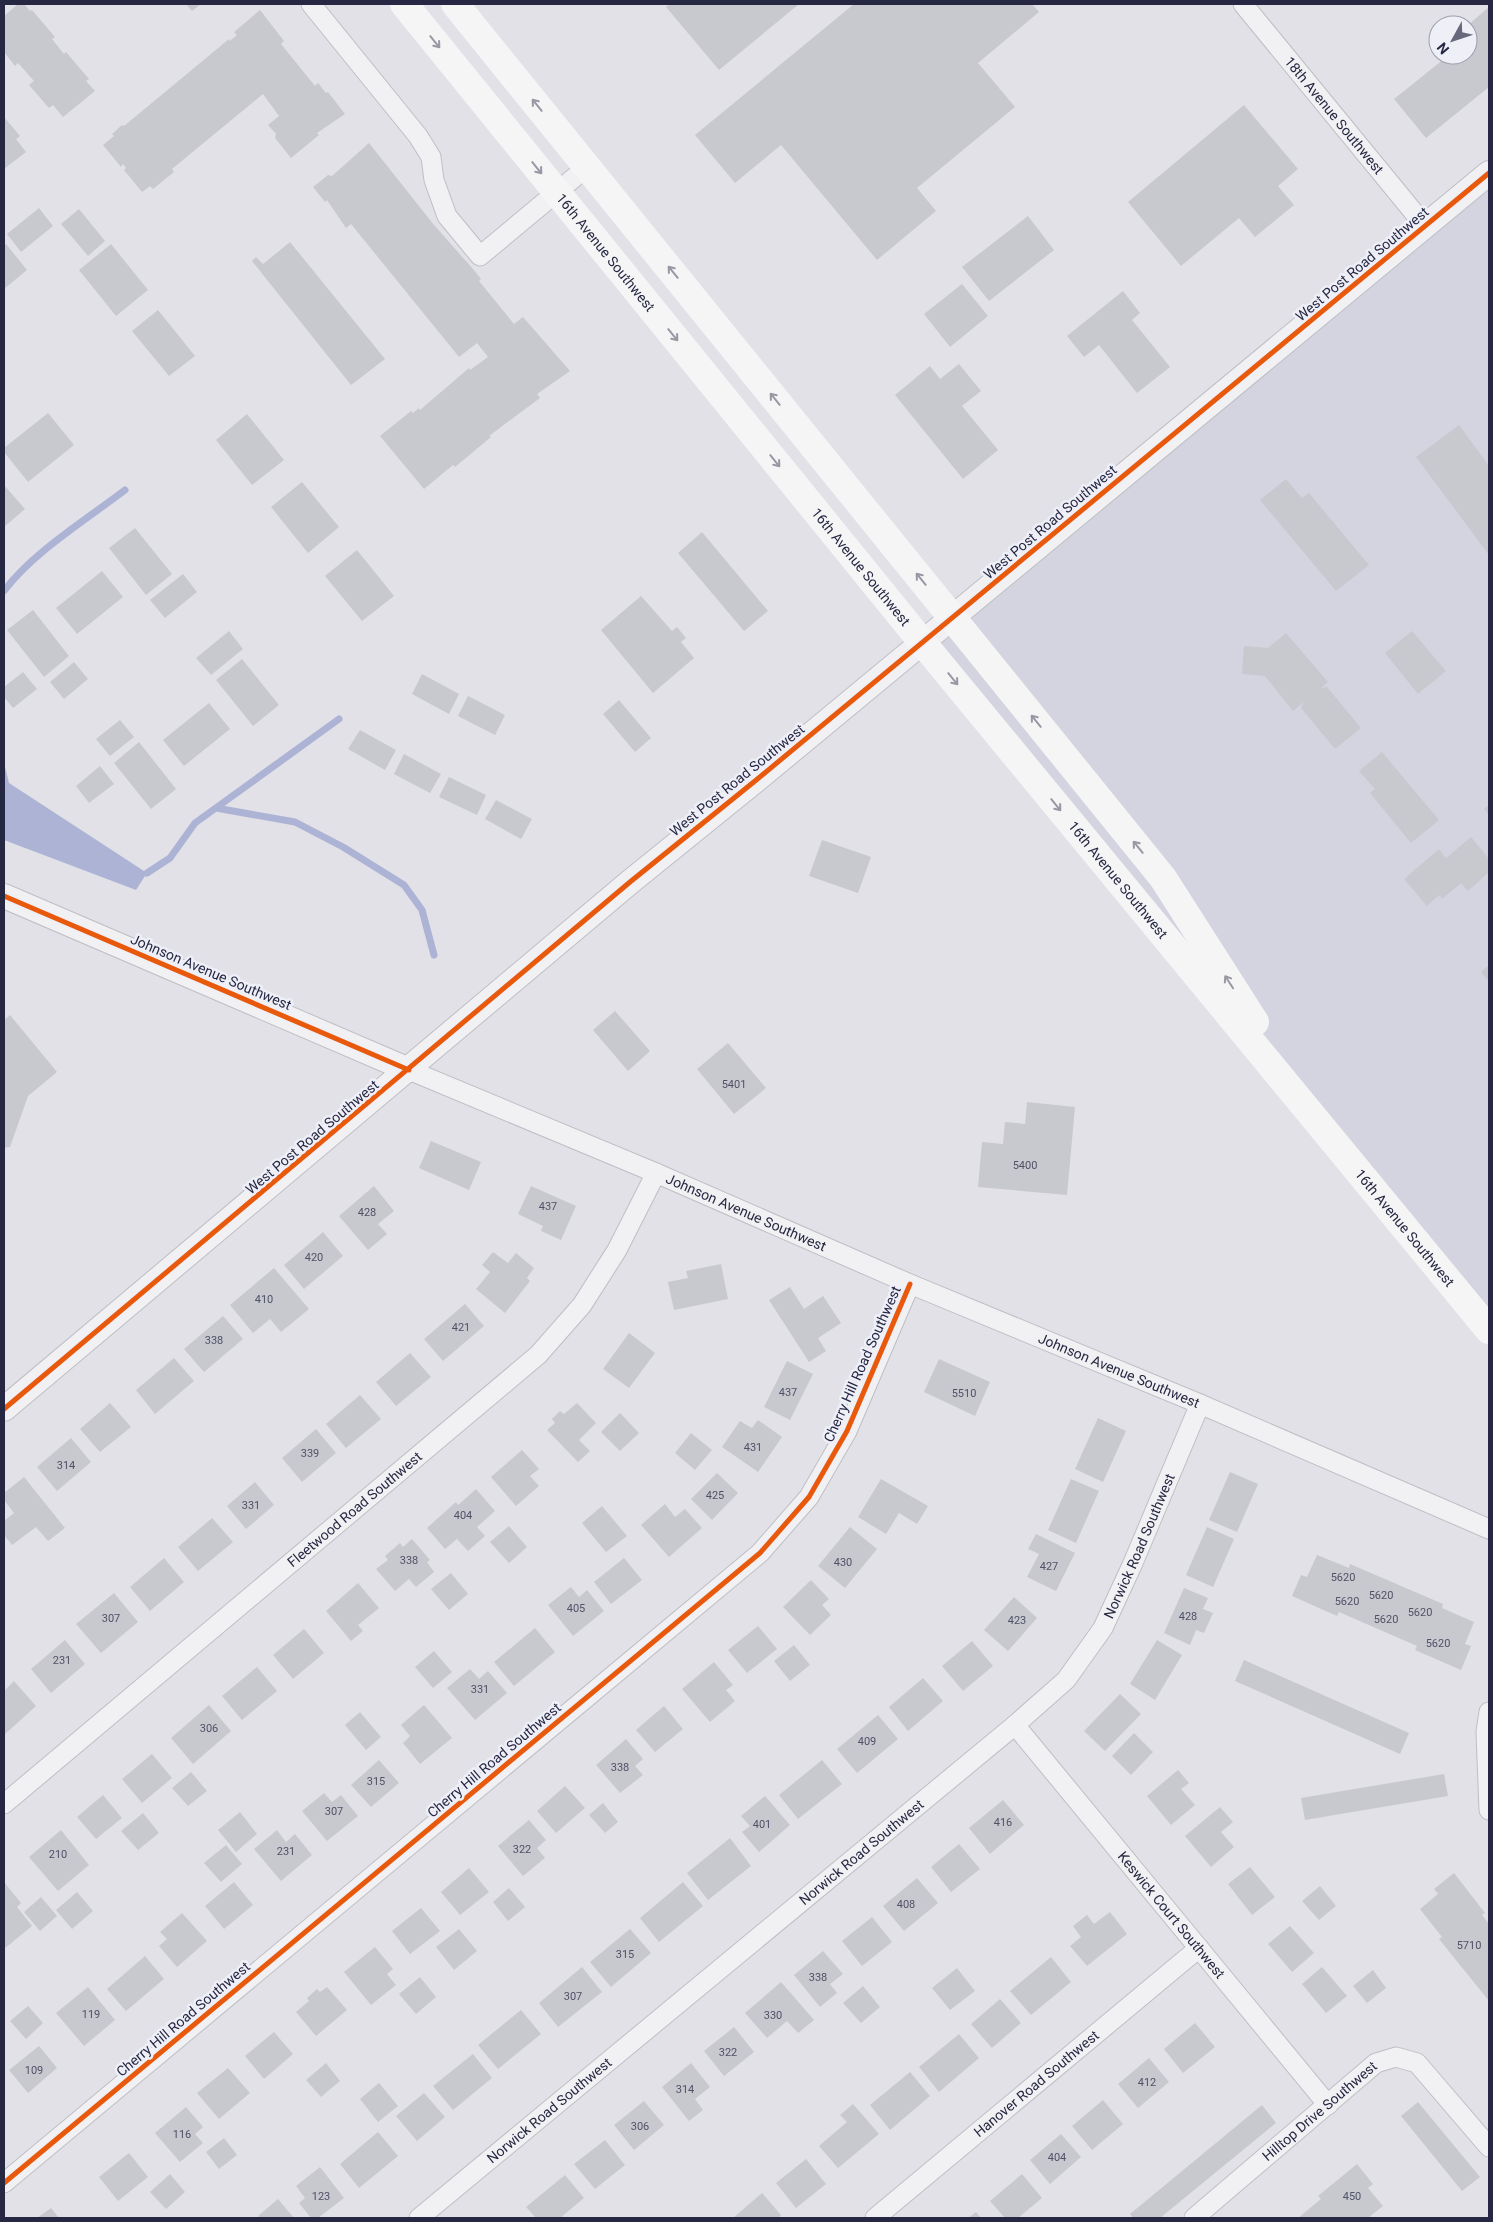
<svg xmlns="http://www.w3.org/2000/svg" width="1493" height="2222" font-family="Roboto,sans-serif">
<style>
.built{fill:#d4d4e0}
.water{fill:#acb3d5}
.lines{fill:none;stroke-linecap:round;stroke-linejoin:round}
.stream{stroke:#acb3d5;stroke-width:7}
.building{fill:#c8c8cf}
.minor-casing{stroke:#bebec5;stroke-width:21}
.tertiary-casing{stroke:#bebec5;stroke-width:26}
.minor{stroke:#f1f1f3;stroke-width:19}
.tertiary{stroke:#f1f1f3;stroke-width:24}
.secondary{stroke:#f5f5f6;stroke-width:28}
.cycleway-casing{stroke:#eeeff7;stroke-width:8}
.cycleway{stroke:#e8590c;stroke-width:5}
.oneway{stroke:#9898a5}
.labels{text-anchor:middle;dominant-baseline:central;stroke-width:5;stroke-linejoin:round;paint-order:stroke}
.number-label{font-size:11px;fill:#505167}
.street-label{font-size:14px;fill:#262742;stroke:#eeeff7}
</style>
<rect width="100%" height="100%" fill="#e1e1e7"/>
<!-- built -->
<path class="built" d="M1489 173V1330L922 642Z"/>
<!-- water -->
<path class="water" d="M4 763 9 783 147 873 136 890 4 840Z"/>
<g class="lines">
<!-- stream -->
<path class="stream" d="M4 591C32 553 87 519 125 490
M216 808 295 822 343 847 404 885 422 910 434 955
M147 873 170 858 195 823 339 719"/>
</g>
<!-- building -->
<path class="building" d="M18 4H24L30 11 32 10 55 37 52 39 64 54 66 52 89 79 86 81 95 91 63 117 53 105 49 108 29 85 34 81 18 63 15 66 4 52V16Z
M186 4H201L192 11Z
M670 4H799L719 70 666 7Z
M854 4H1032L1039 12 978 63 1015 107 917 188 936 211 877 260 781 145 735 183 695 135Z
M1489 7V87L1426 138 1394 99 1449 55H1468V25Z
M260 10 284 41 281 44 315 86 318 83 326 93 328 92 345 114 317 133 319 135 291 158 275 138 276 134 268 125 279 116 263 94 172 169 174 172 153 189 150 186 142 192 124 170 126 168 123 164 121 167 103 145 114 136 112 134 122 125 124 126 229 39 230 41 237 35 234 32Z
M1244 105 1298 169 1278 186 1294 205 1255 237 1239 218 1181 266 1128 202Z
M4 117 20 136 16 139 26 152 4 169Z
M369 143 434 225 473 269 481 279 479 281 514 324 523 317 570 371 537 394 540 398 489 436 491 437 455 467 453 465 424 489 380 436 411 411 413 413 419 408 420 410 469 368 470 370 488 357 477 343 459 357 351 224 346 228 327 200 325 202 313 187 328 175 332 176Z
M39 208 53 226 21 252 7 234Z
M79 209 105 241 88 256 61 224Z
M1028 216 1054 250 989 301 962 267Z
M290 242 385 359 351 385 252 261 256 257 263 264Z
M6 244 27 270 4 289V246Z
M111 244 148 290 116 316 79 270Z
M962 284 988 316 950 347 924 314Z
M1123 291 1140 313 1132 320 1170 367 1137 393 1099 345 1084 357 1067 336Z
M158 310 195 356 169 376 132 331Z
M959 364 981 391 962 406 998 450 963 479 895 395 930 366 940 379Z
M48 413 74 445 28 482 4 452V448Z
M247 414 284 460 252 485 216 440Z
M1459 425 1489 466V555L1416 457Z
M1286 479 1302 498 1309 493 1369 565 1336 591 1260 500Z
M302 482 339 527 308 553 271 507Z
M4 485 25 509 4 527Z
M135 528 172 574 146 595 109 548Z
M702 532 768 611 744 631 678 553Z
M357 550 394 596 362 621 325 576Z
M102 571 123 597 77 634 56 608Z
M183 574 197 592 165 618 150 600Z
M641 596 672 631 677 627 686 638 681 642 694 658 653 693 601 630Z
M33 610 69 656 44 677 7 630Z
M229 631 243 649 211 675 196 658Z
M1412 631 1446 671 1418 694 1385 653Z
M1286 633 1328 682 1321 688 1327 687 1361 728 1335 749 1301 708 1304 702 1293 711 1265 676 1242 674 1244 646 1268 648Z
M242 659 279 705 253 726 216 680Z
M74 662 88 679 64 699 50 682Z
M23 672 37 689 13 708 4 697V687Z
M422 674 459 694 449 714 412 694Z
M468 696 505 715 495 735 458 716Z
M619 700 651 738 635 752 603 714Z
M209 703 230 729 184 766 163 740Z
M120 720 134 737 110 756 96 739Z
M360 730 396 750 385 770 348 749Z
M139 742 176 789 151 809 114 763Z
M1382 752 1439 820 1411 843 1370 793 1375 789 1359 771Z
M404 754 441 774 430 793 394 774Z
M100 766 114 784 89 803 76 786Z
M449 777 486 795 477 815 439 797Z
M496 800 532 819 521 839 485 819Z
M1489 805V815L1484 809Z
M1471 837 1489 859V872L1468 891 1461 883 1442 899 1439 895 1427 906 1404 879 1439 849 1446 858Z
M822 840 871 857 858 893 809 876Z
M1489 965V982L1481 972Z
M615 1011 650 1051 628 1071 593 1030Z
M10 1015 57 1072 28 1096 10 1147 4 1148V1020Z
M728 1043 766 1088 734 1114 697 1069Z
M1027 1102 1075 1107 1067 1195 978 1187 982 1142 1003 1144 1005 1122 1025 1124Z
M431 1141 481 1162 469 1190 419 1168Z
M374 1186 394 1211 378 1224 387 1234 368 1250 339 1216Z
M531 1186 576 1206 561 1240 541 1231 543 1226 518 1214Z
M323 1232 343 1256 304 1289 284 1265Z
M493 1252 508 1263 516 1253 534 1268 527 1278 530 1281 505 1313 476 1289 490 1272 482 1265Z
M721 1264 728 1299 674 1310 668 1282 688 1278 686 1271Z
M274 1268 309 1309 281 1332 270 1319 253 1333 230 1305Z
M790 1287 804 1309 823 1296 841 1323 818 1338 826 1351 809 1362 769 1300Z
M465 1304 484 1326 443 1361 424 1339Z
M223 1316 243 1339 204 1372 184 1349Z
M629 1333 655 1353 629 1388 603 1369Z
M410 1353 431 1377 396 1406 376 1382Z
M174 1358 194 1381 155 1414 136 1390Z
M939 1359 990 1382 975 1416 924 1392Z
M787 1361 813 1374 790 1420 764 1407Z
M360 1395 381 1419 346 1448 326 1424Z
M110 1403 131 1427 100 1452 80 1429Z
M577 1403 596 1423 579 1440 590 1451 578 1462 547 1430 555 1423 552 1419 560 1411 564 1414Z
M620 1413 639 1433 620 1451 601 1432Z
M1098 1418 1126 1431 1103 1482 1075 1469Z
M758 1420 782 1437 758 1472 722 1447 740 1421 752 1428Z
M316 1429 336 1453 302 1482 282 1458Z
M691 1433 712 1450 695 1470 675 1453Z
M71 1438 91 1462 57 1491 37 1467Z
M522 1450 539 1469 530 1476 539 1486 516 1506 491 1477Z
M1230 1472 1258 1484 1237 1532 1209 1520Z
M717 1473 738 1493 712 1520 691 1499Z
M24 1477 65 1528 48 1541 36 1527 12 1545 4 1535V1521L14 1513 4 1500V1493Z
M881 1479 928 1506 917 1524 899 1513 886 1534 858 1517Z
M1071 1479 1099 1491 1076 1543 1048 1530Z
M255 1482 274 1505 246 1529 227 1506Z
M476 1489 495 1511 477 1527 485 1536 468 1551 457 1539 445 1549 427 1528 456 1502 458 1505Z
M665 1504 675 1517 685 1509 702 1528 669 1557 641 1525Z
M602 1506 627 1536 606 1552 582 1523Z
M212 1518 233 1542 198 1571 178 1547Z
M509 1526 527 1547 509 1563 490 1542Z
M850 1527 877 1549 845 1588 818 1566Z
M1207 1527 1234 1539 1213 1587 1186 1575Z
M1036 1534 1075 1553 1056 1591 1027 1577 1039 1554 1028 1549Z
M412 1539 430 1560 427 1562 434 1572 416 1587 409 1579 395 1591 376 1569 388 1560 385 1556 400 1543 403 1547Z
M1317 1555 1349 1568 1350 1564 1443 1604 1442 1608 1474 1622 1465 1644 1471 1646 1461 1670 1415 1650 1417 1646 1339 1612 1337 1616 1292 1596 1301 1575 1307 1577Z
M164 1558 184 1582 150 1611 130 1587Z
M624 1558 642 1580 611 1604 594 1582Z
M451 1573 468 1594 449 1610 431 1589Z
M811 1580 829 1599 822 1605 831 1615 810 1635 783 1607Z
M358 1583 379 1608 358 1625 363 1631 351 1641 326 1611Z
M571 1587 579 1597 587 1590 604 1611 573 1636 548 1605Z
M1184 1588 1208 1598 1203 1609 1213 1613 1204 1633 1196 1630 1190 1645 1164 1633Z
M114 1593 138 1622 101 1653 76 1624Z
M1014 1597 1037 1618 1008 1651 984 1630Z
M758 1626 777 1649 747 1673 728 1650Z
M535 1628 555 1652 514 1686 494 1662Z
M304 1629 324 1653 293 1679 273 1655Z
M65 1640 85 1664 51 1693 31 1669Z
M1157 1640 1182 1655 1155 1700 1130 1684Z
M972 1641 993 1666 963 1691 942 1666Z
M794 1645 810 1665 790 1681 774 1661Z
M434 1651 452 1672 433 1688 415 1667Z
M1244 1660 1409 1733 1400 1754 1235 1681Z
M714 1662 733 1685 726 1690 735 1701 710 1722 682 1689Z
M257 1667 277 1691 242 1720 222 1696Z
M470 1669 479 1679 488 1671 507 1693 475 1720 447 1688Z
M923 1678 943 1701 908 1731 889 1707Z
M14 1681 36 1706 4 1735V1691Z
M1120 1694 1141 1714 1105 1751 1084 1731Z
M209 1705 231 1731 193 1764 171 1738Z
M424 1705 452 1738 420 1764 403 1743 410 1736 401 1725Z
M664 1706 683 1729 655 1752 636 1730Z
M360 1712 381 1737 366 1750 345 1725Z
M878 1715 898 1739 857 1773 837 1749Z
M1134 1733 1153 1752 1131 1775 1112 1756Z
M626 1739 643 1759 635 1766 643 1775 620 1793 596 1765Z
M152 1754 172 1778 142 1803 122 1779Z
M379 1760 399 1783 371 1807 351 1785Z
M822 1760 842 1784 798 1819 779 1795Z
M1178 1770 1189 1783 1181 1789 1195 1805 1171 1825 1147 1796Z
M191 1772 207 1791 188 1806 172 1788Z
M1444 1774 1448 1796 1305 1820 1301 1798Z
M565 1786 585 1808 556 1833 537 1811Z
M324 1793 332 1802 341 1795 358 1816 327 1841 302 1811Z
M103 1795 122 1818 96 1839 77 1817Z
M765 1796 790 1825 759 1852 742 1832 750 1826 741 1816Z
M1003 1800 1024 1825 990 1854 969 1828Z
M603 1803 618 1822 605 1833 589 1815Z
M1220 1807 1233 1822 1221 1832 1234 1847 1211 1867 1185 1836Z
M240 1812 257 1834 236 1852 218 1830Z
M143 1813 159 1833 138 1850 121 1831Z
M529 1820 546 1840 537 1848 545 1858 523 1876 498 1846Z
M61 1830 89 1865 58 1891 29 1857Z
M277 1830 286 1842 295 1834 312 1855 281 1881 254 1849Z
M730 1838 751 1866 708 1900 687 1873Z
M959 1844 980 1869 951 1892 931 1867Z
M226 1845 242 1864 221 1882 204 1863Z
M1250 1867 1275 1897 1252 1915 1228 1884Z
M469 1868 489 1892 460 1915 441 1892Z
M1454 1873 1485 1913 1482 1915 1489 1924V2001L1439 1939 1442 1937 1420 1909 1438 1894 1434 1889Z
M917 1878 938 1903 904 1931 883 1906Z
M4 1882 21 1903 17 1907 32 1926 4 1949Z
M234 1882 253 1905 224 1929 205 1906Z
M683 1882 703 1906 659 1942 640 1918Z
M1320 1886 1336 1906 1319 1920 1302 1901Z
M509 1888 525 1907 508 1921 493 1902Z
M77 1892 93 1911 72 1929 56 1910Z
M41 1897 57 1916 40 1931 24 1912Z
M421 1908 440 1931 410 1954 392 1931Z
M1110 1912 1127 1934 1087 1966 1070 1946 1081 1937 1073 1926 1087 1915 1094 1924Z
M182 1913 207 1941 177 1967 159 1946 167 1939 160 1932Z
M872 1917 892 1942 862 1966 842 1941Z
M1290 1926 1314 1953 1292 1972 1268 1944Z
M459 1929 477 1951 454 1970 436 1947Z
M630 1929 651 1953 611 1987 590 1962Z
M375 1947 393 1969 387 1974 396 1985 371 2005 344 1972Z
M823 1951 843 1974 830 1984 837 1993 820 2007 794 1975Z
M145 1956 164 1979 126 2011 107 1989Z
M1051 1957 1071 1982 1031 2015 1010 1991Z
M582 1967 602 1992 558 2027 539 2003Z
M1322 1967 1347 1996 1326 2013 1302 1984Z
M957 1968 975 1991 950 2010 932 1988Z
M1373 1970 1386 1988 1367 2003 1353 1986Z
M420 1977 436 1997 416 2014 399 1994Z
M781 1982 814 2020 798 2033 787 2021 767 2038 745 2013Z
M863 1986 880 2007 861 2023 843 2003Z
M88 1987 115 2020 84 2046 56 2013Z
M327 1987 347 2010 316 2036 296 2012 309 2001 307 1998 317 1989 320 1992Z
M1000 1999 1021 2023 992 2048 971 2024Z
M28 2006 43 2023 26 2039 10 2021Z
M521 2010 541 2034 498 2069 478 2045Z
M1195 2023 1215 2047 1183 2073 1164 2049Z
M734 2027 754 2052 724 2076 704 2051Z
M274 2032 293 2054 264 2079 245 2056Z
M959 2034 979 2058 939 2092 919 2067Z
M39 2046 57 2068 28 2093 9 2070Z
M473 2054 492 2078 453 2110 433 2086Z
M1149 2058 1169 2082 1138 2108 1118 2084Z
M326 2063 340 2081 321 2097 306 2080Z
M691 2063 710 2087 695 2099 703 2110 689 2121 662 2087Z
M228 2068 250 2093 219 2119 197 2093Z
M910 2072 930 2096 890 2130 870 2105Z
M379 2083 398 2106 378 2122 360 2099Z
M424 2093 445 2117 417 2141 396 2116Z
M1103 2100 1123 2124 1092 2150 1072 2126Z
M644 2101 664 2125 634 2150 614 2125Z
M1418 2102 1480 2177 1462 2191 1401 2116Z
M853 2104 879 2134 838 2168 819 2146 847 2122 840 2115Z
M1262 2105 1276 2123 1160 2218H1133L1130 2214Z
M186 2107 203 2127 195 2134 203 2143 180 2162 155 2133Z
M378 2132 398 2156 359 2188 340 2164Z
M1061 2134 1081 2157 1050 2184 1030 2160Z
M224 2138 237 2155 219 2169 206 2152Z
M605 2140 625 2165 595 2189 574 2164Z
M129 2153 148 2177 118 2201 99 2177Z
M806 2159 826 2184 796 2208 776 2183Z
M1357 2164 1373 2184 1368 2188 1383 2206 1368 2218H1298L1321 2199 1318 2196Z
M320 2167 344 2198 318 2218H311L299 2203 305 2198 296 2186Z
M170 2174 185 2192 166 2209 150 2192Z
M1022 2174 1042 2198 1018 2218H1005L990 2201Z
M565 2175 584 2198 560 2218H536L526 2207Z
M762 2193 781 2215 778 2218H733Z
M278 2199 294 2218H260L258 2216Z
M51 2208 59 2218H37Z
M976 2212 981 2218H968Z"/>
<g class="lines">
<defs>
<g id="minor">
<path d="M311 4 418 136 431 157 434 180 447 216 480 256 587 167"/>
<path id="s1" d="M1243 4 1425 226"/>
<path id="s2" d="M409 1070 656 1173 910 1284 1200 1404 1489 1529"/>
<path d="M1489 1712 1486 1732 1489 1810"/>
<path id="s3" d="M1015 1725 1328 2105"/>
<path id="s4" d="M4 1804 538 1355 582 1305 617 1250 656 1173"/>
<path d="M4 2183 760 1553 809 1497 847 1431 910 1284"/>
<path id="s5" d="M419 2218 1015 1725 1066 1680 1103 1628 1133 1563 1200 1404"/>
<path id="s6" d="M875 2218 1199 1948"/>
<path id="s7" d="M1194 2218 1376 2063 1396 2057 1417 2063 1489 2147"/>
</g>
<path id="tertiary" d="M4 896 409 1070
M4 1409 630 882 755 781 1489 173"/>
</defs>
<!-- minor casing -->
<use href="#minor" class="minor-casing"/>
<!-- tertiary casing -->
<use href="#tertiary" class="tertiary-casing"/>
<!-- minor -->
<use href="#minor" class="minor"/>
<!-- tertiary -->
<use href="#tertiary" class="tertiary"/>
<!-- secondary -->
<g class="secondary">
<path id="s8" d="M404 4 922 642 1489 1330"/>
<path d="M455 4 1163 878 1255 1022"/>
</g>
<defs>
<path id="cycleway" d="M4 896 409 1070
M4 1409 630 882 755 781 1489 173
M4 2183 760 1553 809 1497 847 1431 910 1284"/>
</defs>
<!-- cycleway casing -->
<use href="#cycleway" class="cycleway-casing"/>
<!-- cycleway -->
<use href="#cycleway" class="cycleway"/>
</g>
<!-- one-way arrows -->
<defs><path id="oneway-shaft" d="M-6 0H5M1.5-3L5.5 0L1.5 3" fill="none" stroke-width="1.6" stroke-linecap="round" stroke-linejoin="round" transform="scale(1.25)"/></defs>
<g class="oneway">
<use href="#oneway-shaft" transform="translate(435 42) rotate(51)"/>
<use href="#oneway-shaft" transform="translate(537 105) rotate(-129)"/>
<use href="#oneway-shaft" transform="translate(537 168) rotate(51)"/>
<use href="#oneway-shaft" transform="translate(673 272) rotate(-129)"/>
<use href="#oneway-shaft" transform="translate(673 335) rotate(51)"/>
<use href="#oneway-shaft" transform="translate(775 399) rotate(-129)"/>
<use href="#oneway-shaft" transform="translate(775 461) rotate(51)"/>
<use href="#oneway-shaft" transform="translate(921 579) rotate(-129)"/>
<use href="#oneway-shaft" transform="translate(953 679) rotate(51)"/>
<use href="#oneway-shaft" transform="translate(1036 721) rotate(-129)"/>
<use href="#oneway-shaft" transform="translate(1056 805) rotate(51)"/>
<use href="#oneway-shaft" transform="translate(1138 847) rotate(-129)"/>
<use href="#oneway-shaft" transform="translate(1229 982) rotate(-123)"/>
</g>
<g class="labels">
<!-- number labels -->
<g class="number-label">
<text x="734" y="1084">5401</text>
<text x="1025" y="1165">5400</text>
<text x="548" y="1206">437</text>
<text x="367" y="1212">428</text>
<text x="314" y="1257">420</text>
<text x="264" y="1299">410</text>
<text x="461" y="1327">421</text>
<text x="214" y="1340">338</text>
<text x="788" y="1392">437</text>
<text x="964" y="1393">5510</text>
<text x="753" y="1447">431</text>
<text x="310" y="1453">339</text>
<text x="66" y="1465">314</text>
<text x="715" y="1495">425</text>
<text x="251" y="1505">331</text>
<text x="463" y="1515">404</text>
<text x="409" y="1560">338</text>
<text x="843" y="1562">430</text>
<text x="1049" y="1566">427</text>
<text x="1343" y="1577">5620</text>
<text x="1381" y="1595">5620</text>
<text x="1347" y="1601">5620</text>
<text x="576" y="1608">405</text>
<text x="1420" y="1612">5620</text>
<text x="1188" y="1616">428</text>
<text x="111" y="1618">307</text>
<text x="1386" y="1619">5620</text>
<text x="1017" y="1620">423</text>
<text x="1438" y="1643">5620</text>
<text x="62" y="1660">231</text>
<text x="480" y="1689">331</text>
<text x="209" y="1728">306</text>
<text x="867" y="1741">409</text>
<text x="620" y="1767">338</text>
<text x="376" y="1781">315</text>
<text x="334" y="1811">307</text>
<text x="1003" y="1822">416</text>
<text x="762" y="1824">401</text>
<text x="522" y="1849">322</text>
<text x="286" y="1851">231</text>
<text x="58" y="1854">210</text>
<text x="906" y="1904">408</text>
<text x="1469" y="1945">5710</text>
<text x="625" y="1954">315</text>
<text x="818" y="1977">338</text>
<text x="573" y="1996">307</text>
<text x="91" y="2014">119</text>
<text x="773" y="2015">330</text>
<text x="728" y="2052">322</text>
<text x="34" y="2070">109</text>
<text x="1147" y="2082">412</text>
<text x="685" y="2089">314</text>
<text x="640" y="2126">306</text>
<text x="182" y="2134">116</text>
<text x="1057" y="2157">404</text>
<text x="321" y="2196">123</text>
<text x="1352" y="2196">450</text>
</g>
<!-- street labels -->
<g class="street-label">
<text stroke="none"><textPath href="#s1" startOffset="144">18th Avenue Southwest</textPath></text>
<text stroke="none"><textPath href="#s8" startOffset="320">16th Avenue Southwest</textPath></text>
<text transform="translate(1362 264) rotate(-40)">West Post Road Southwest</text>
<text transform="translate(1050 522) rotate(-40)">West Post Road Southwest</text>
<text stroke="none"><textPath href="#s8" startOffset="725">16th Avenue Southwest</textPath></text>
<text transform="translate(737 780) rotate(-39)">West Post Road Southwest</text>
<text stroke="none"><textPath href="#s8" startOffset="1130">16th Avenue Southwest</textPath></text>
<text transform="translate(211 972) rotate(23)">Johnson Avenue Southwest</text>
<text transform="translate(312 1137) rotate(-40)">West Post Road Southwest</text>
<text stroke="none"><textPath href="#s2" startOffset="366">Johnson Avenue Southwest</textPath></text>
<text stroke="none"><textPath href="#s8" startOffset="1581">16th Avenue Southwest</textPath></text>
<text transform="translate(862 1364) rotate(-66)">Cherry Hill Road Southwest</text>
<text stroke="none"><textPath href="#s2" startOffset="771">Johnson Avenue Southwest</textPath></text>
<text stroke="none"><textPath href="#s4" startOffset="458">Fleetwood Road Southwest</textPath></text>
<text stroke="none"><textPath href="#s5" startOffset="995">Norwick Road Southwest</textPath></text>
<text transform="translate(494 1760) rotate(-40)">Cherry Hill Road Southwest</text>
<text stroke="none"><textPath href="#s5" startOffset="574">Norwick Road Southwest</textPath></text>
<text stroke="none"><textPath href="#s3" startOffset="246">Keswick Court Southwest</textPath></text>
<text transform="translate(183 2019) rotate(-40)">Cherry Hill Road Southwest</text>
<text stroke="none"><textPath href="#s6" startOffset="210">Hanover Road Southwest</textPath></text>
<text stroke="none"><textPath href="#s5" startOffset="169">Norwick Road Southwest</textPath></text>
<text stroke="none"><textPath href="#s7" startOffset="165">Hilltop Drive Southwest</textPath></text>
</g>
</g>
<!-- border -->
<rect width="1493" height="2222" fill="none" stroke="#262742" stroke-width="10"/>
<!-- north arrow -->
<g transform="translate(1453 40) rotate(230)"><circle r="24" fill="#eeeff7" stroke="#9e9faf"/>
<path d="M0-4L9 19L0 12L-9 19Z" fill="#67687c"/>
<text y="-8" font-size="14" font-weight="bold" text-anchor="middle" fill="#262742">N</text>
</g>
</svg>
